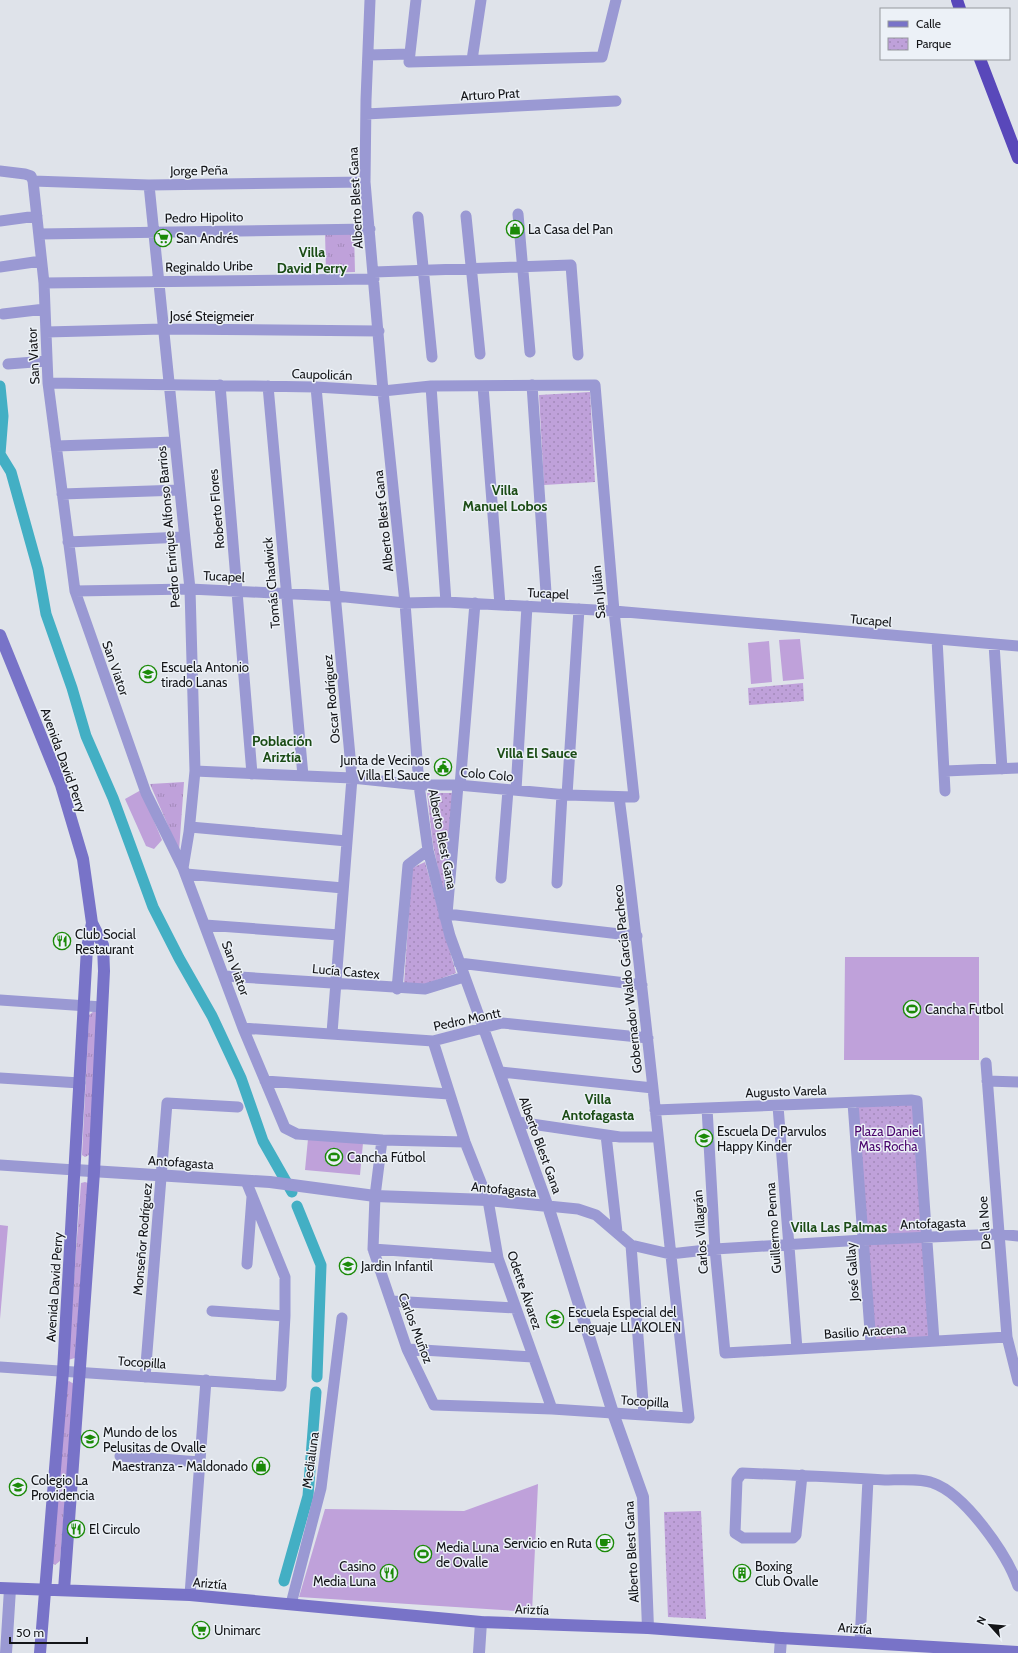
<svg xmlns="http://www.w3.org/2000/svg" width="1018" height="1653" font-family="Cabin,sans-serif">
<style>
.grass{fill:url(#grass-tufts)}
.park{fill:url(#park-dots)}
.pitch{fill:#bfa1da}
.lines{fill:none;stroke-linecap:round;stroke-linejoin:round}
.canal{stroke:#43afc4;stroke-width:11}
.minor{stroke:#9a99d3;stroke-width:11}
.tertiary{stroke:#9a99d3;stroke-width:12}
.secondary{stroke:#7873c8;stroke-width:12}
.trunk{stroke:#5948ba;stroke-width:12}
.labels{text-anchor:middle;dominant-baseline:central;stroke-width:3;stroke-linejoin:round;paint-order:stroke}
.street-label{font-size:13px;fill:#141518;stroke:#ecf1f7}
.poi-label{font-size:13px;fill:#141518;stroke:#ecf1f7;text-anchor:start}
.park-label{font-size:13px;fill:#49046c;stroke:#ecf1f7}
.neighbourhood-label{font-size:14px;font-weight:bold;fill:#1b4c15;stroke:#ecf1f7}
</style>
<defs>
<pattern id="grass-tufts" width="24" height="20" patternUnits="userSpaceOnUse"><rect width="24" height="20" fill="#bfa1da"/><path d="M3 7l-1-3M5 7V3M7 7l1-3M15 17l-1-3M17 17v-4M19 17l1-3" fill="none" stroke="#a38aba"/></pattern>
<pattern id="park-dots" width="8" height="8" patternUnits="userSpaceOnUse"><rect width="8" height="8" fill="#bfa1da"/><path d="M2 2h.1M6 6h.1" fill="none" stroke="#a38aba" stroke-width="1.8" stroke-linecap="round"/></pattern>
</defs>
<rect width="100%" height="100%" fill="#dfe3ea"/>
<!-- grass -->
<path class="grass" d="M354 231 355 272 326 273 325 232Z
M184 782 179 851 150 784Z
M94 1011H97L91 1154 85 1157 82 1155 89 1015Z
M85 1182 88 1183 75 1358 68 1360 81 1183Z
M69 1381 74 1384 60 1561 55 1565 51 1562 67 1382Z"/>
<!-- park -->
<path class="park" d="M590 392 595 482 544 485 539 395Z
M803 683 804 701 749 705 748 688Z
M427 793H454L444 896 433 845Z
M425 862 456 973 426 984H404L412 868Z
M917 1102 923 1235 866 1237 856 1104Z
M923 1240 930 1337 875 1341 866 1242Z
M701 1511 706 1619 668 1617 664 1512Z"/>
<!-- pitch -->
<path class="pitch" d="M800 639 804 679 783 681 779 640Z
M769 641 772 682 751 684 748 643Z
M141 790 162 840 154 849 146 846 125 799Z
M845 957H979V1060H844Z
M308 1139 363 1143 360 1175 305 1170Z
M0 1225 8 1226 0 1319Z
M538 1484 532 1612 299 1597 325 1509 464 1511Z"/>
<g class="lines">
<!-- canal -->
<path class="canal" d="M0 386 3 416 0 454 11 472 38 569 46 614 72 688 86 736 113 798 153 907 179 958 212 1016 241 1078 263 1141 292 1192
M297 1206 321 1265 317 1377
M284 1581 308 1496 316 1392"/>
<!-- minor -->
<path class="minor" d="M370 0 366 100 365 182 383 391 405 603 419 785 428 850 450 936 548 1206 578 1209 596 1215 631 1245 670 1254 715 1249 863 1240 999 1234 1018 1236
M416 0 409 62 602 57 616 0
M368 55 410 54
M472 60 481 0
M366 114 616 101
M0 171 25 174 31 176 33 181 44 283 48 383 75 591 146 793 183 868 243 1028 285 1128 297 1134 382 1140 465 1142
M33 181 149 185 365 182
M149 185 190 589 195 771 189 832 183 868
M518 214 530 352
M466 216 480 354
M418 217 432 357
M0 221 37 216
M39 234 370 229
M0 267 41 261
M374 272 571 265 578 355
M44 283 374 279
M3 314 45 309
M46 332 163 329 379 331
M8 364 47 361
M48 383 316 387 383 391 431 386 595 385 614 611 634 797 567 795 458 785H419L352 778 195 771
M220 385 252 774
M532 385 547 607
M268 386 303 776
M431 386 446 602
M483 386 500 605
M316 387 352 778 332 1033
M56 446 175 442
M62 494 180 490
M68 542 184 537
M75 591 190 589 336 596 405 603 446 602 614 611 1018 646
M937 639 945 791
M994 644 1002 769
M945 771 1018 768
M460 786 475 603
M516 790 527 606
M567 795 579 609
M190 827 347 841
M186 874 343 888
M501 878 508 790
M557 883 562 794
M447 914 458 785
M444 916 447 914 637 936
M205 925 339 935
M459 963 642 985
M224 976 425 989 464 977
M397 989 408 865 428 850
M0 1000 102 1007
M243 1028 433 1041 502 1023 648 1038
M433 1041 465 1142 488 1200 498 1258 552 1409
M986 1063 1007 1337 1018 1381
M501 1072 653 1088
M0 1078 80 1083
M265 1081 449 1094
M987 1081 1018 1082
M853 1103 871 1344
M778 1106 797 1349
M707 1108 715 1249 725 1353 1007 1337
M655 1110 911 1100 917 1101 934 1341
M518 1122 620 1137H658
M606 1135 617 1232
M382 1140 375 1196 373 1249 407 1349 434 1405 552 1409 689 1418C665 1211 646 1004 619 797
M0 1165 75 1170
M631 1245 644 1415
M373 1249 498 1258
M247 1264 252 1197
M391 1301 516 1308
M212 1311 285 1316
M407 1349 533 1357
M0 1367 281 1386 285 1316V1277L246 1181
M145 1377 167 1103 238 1107
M120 1456 200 1462
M802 1475 796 1535 793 1538H743L735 1533 737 1480 742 1473C790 1475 837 1477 885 1480 898 1480 921 1478 933 1483 965 1494 1007 1554 1018 1586
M190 1595 206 1380
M291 1604 321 1488 342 1318
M860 1642 868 1479"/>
<!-- tertiary -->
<path class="tertiary" d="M75 1170 270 1182 375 1196 488 1200 548 1206 613 1413 643 1497 648 1628
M6 1653 10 1589
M479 1653 481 1622
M780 1653 781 1638"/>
<!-- secondary -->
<path class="secondary" d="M0 635 61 785 83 859 92 923 103 945 104 971 94 1172 64 1590
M0 1588 190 1595 481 1622 648 1628 781 1638 1018 1652
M40 1653 63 1371 87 948 92 923"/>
<!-- trunk -->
<path class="trunk" d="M957 0 960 9
M980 59 1018 158"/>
</g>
<!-- icons -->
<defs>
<symbol id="shop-ring" viewBox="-11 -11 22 22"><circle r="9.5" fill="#ecf1f7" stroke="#1b8a08" stroke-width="1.5"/><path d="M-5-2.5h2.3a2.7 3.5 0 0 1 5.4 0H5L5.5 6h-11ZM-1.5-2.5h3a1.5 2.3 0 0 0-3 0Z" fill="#1b8a08"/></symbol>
<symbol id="supermarket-ring" viewBox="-11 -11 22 22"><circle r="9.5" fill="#ecf1f7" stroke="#1b8a08" stroke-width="1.5"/><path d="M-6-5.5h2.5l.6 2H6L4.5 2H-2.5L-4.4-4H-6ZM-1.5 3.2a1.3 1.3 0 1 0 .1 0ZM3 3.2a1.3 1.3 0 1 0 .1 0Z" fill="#1b8a08"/></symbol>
<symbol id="school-ring" viewBox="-11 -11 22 22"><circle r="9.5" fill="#ecf1f7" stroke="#1b8a08" stroke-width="1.5"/><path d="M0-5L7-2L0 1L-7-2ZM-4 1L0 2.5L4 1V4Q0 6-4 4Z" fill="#1b8a08"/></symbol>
<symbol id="civic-ring" viewBox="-11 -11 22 22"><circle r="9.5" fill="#ecf1f7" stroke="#1b8a08" stroke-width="1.5"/><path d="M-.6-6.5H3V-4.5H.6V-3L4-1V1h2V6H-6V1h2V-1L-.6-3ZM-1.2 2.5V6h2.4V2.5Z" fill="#1b8a08"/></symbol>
<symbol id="restaurant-ring" viewBox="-11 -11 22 22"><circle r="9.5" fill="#ecf1f7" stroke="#1b8a08" stroke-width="1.5"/><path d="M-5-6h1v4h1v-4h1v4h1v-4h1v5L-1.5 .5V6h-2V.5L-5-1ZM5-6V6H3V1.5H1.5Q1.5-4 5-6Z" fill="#1b8a08"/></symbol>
<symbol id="stadium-ring" viewBox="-11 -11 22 22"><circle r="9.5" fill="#ecf1f7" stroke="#1b8a08" stroke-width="1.5"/><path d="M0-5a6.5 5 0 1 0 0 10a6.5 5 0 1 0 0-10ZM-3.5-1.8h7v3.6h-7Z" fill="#1b8a08"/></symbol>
<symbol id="cafe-ring" viewBox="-11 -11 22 22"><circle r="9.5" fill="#ecf1f7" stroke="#1b8a08" stroke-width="1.5"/><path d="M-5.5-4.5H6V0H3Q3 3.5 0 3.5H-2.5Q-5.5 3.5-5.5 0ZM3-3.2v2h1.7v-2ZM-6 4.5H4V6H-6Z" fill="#1b8a08"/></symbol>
<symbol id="building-ring" viewBox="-11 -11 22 22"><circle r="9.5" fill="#ecf1f7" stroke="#1b8a08" stroke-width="1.5"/><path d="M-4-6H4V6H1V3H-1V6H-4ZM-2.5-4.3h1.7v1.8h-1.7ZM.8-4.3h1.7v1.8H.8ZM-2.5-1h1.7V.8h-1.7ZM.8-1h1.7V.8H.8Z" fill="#1b8a08"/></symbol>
</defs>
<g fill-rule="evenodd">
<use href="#shop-ring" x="505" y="219" width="20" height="20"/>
<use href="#supermarket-ring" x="153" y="228" width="20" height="20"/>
<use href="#school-ring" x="138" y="664" width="20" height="20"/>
<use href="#civic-ring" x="433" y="757" width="20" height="20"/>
<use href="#restaurant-ring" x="52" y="931" width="20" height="20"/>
<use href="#stadium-ring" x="902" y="999" width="20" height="20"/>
<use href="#school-ring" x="694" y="1128" width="20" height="20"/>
<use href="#stadium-ring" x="324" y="1147" width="20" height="20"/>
<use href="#school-ring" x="338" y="1256" width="20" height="20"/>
<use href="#school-ring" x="545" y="1309" width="20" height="20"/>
<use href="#school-ring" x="80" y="1429" width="20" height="20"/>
<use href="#shop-ring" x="251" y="1456" width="20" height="20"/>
<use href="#school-ring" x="8" y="1477" width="20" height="20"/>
<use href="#restaurant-ring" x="66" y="1519" width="20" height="20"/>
<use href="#cafe-ring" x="595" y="1533" width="20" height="20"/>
<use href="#stadium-ring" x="413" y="1544" width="20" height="20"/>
<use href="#restaurant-ring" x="379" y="1563" width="20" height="20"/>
<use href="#building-ring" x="732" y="1563" width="20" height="20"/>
<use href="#supermarket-ring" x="191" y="1620" width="20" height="20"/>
</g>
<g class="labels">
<!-- street labels -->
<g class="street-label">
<text transform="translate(490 94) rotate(-3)">Arturo Prat</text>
<text transform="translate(199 170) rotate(-1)">Jorge Peña</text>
<text transform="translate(355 198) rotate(-93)">Alberto Blest Gana</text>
<text transform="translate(204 217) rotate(-1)">Pedro Hipolito</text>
<text transform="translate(209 266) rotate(-1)">Reginaldo Uribe</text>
<text x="212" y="316">José Steigmeier</text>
<text transform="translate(33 356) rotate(-93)">San Viator</text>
<text transform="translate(322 374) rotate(2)">Caupolicán</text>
<text transform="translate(216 509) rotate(-95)">Roberto Flores</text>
<text transform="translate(383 521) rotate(-96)">Alberto Blest Gana</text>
<text transform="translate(168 527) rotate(-95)">Pedro Enrique Alfonso Barrios</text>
<text transform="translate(224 576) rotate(3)">Tucapel</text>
<text transform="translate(271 583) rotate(-95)">Tomás Chadwick</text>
<text transform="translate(598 592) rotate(-95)">San Julián</text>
<text transform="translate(548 593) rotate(3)">Tucapel</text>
<text transform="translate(871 620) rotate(5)">Tucapel</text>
<text transform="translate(116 668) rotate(71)">San Viator</text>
<text transform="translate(331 699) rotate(-95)">Oscar Rodríguez</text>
<text transform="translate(64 760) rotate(70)">Avenida David Perry</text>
<text transform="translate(487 774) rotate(5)">Colo Colo</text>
<text transform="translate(443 839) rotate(79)">Alberto Blest Gana</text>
<text transform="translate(236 968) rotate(70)">San Viator</text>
<text transform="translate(346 971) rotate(5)">Lucía Castex</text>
<text transform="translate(627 979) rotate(-96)">Gobernador Waldo García Pacheco</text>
<text transform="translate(467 1019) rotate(-12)">Pedro Montt</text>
<text transform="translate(786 1091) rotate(-2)">Augusto Varela</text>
<text transform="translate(541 1145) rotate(70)">Alberto Blest Gana</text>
<text transform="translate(181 1162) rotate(4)">Antofagasta</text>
<text transform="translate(504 1189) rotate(5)">Antofagasta</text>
<text transform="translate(933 1223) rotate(-2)">Antofagasta</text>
<text transform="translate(984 1223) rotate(-94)">De la Noe</text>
<text transform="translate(773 1228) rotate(-94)">Guillermo Penna</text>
<text transform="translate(700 1232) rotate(-94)">Carlos Villagrán</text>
<text transform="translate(142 1239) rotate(-85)">Monseñor Rodríguez</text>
<text transform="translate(852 1272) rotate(-94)">José Gallay</text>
<text transform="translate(54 1287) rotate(-86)">Avenida David Perry</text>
<text transform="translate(525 1290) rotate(71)">Odette Álvarez</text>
<text transform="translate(416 1328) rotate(69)">Carlos Muñoz</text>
<text transform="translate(865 1331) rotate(-4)">Basilio Aracena</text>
<text transform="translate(142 1362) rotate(4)">Tocopilla</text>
<text transform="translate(645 1401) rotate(4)">Tocopilla</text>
<text transform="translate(310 1460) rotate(-82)">Medialuna</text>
<text transform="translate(631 1552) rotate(-93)">Alberto Blest Gana</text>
<text transform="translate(210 1583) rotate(5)">Ariztía</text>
<text transform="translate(532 1609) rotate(2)">Ariztía</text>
<text transform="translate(855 1628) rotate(4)">Ariztía</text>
</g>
<!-- poi labels -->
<g class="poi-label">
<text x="528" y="229">La Casa del Pan</text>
<text x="176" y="238">San Andrés</text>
<text x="161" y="667">Escuela Antonio<tspan x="161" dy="15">tirado Lanas</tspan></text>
<text x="430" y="760" text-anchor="end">Junta de Vecinos<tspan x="430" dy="15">Villa El Sauce</tspan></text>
<text x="75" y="934">Club Social<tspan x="75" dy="15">Restaurant</tspan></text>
<text x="925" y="1009">Cancha Futbol</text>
<text x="717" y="1131">Escuela De Parvulos<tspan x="717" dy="15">Happy Kinder</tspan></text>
<text x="347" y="1157">Cancha Fútbol</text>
<text x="361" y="1266">Jardin Infantil</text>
<text x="568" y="1312">Escuela Especial del<tspan x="568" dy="15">Lenguaje LLAKOLEN</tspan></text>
<text x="103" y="1432">Mundo de los<tspan x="103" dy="15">Pelusitas de Ovalle</tspan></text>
<text x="248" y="1466" text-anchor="end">Maestranza - Maldonado</text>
<text x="31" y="1480">Colegio La<tspan x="31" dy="15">Providencia</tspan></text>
<text x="89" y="1529">El Circulo</text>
<text x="592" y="1543" text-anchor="end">Servicio en Ruta</text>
<text x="436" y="1547">Media Luna<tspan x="436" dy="15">de Ovalle</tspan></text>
<text x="376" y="1566" text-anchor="end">Casino<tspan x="376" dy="15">Media Luna</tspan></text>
<text x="755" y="1566">Boxing<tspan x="755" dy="15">Club Ovalle</tspan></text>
<text x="214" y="1630">Unimarc</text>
</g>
<!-- park labels -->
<g class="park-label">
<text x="888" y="1131">Plaza Daniel<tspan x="888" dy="15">Mas Rocha</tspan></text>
</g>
<!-- neighbourhood labels -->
<g class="neighbourhood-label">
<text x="312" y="252">Villa<tspan x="312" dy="16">David Perry</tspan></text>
<text x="505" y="490">Villa<tspan x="505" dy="16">Manuel Lobos</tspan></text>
<text x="282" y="741">Población<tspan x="282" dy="16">Ariztía</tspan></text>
<text x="537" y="753">Villa El Sauce</text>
<text x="598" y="1099">Villa<tspan x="598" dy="16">Antofagasta</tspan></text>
<text x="839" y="1227">Villa Las Palmas</text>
</g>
</g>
<!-- legend -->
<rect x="880" y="8" width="130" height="52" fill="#ecf1f7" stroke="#96999e"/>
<rect x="888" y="21" width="20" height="6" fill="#7873c8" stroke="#96999e"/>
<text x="916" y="28" font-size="12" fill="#141518">Calle</text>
<rect x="888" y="38" width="20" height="12" fill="url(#park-dots)" stroke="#96999e"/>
<text x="916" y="48" font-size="12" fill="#141518">Parque</text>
<!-- north arrow -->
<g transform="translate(990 1625) rotate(297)" stroke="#ecf1f7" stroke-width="3" paint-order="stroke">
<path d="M0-3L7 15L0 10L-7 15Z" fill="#141518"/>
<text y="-6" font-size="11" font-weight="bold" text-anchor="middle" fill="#141518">N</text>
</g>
<!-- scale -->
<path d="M10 1637v6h77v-6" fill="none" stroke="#141518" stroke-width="2"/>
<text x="16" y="1637" font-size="12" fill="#141518" stroke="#ecf1f7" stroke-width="3" paint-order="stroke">50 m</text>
</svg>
